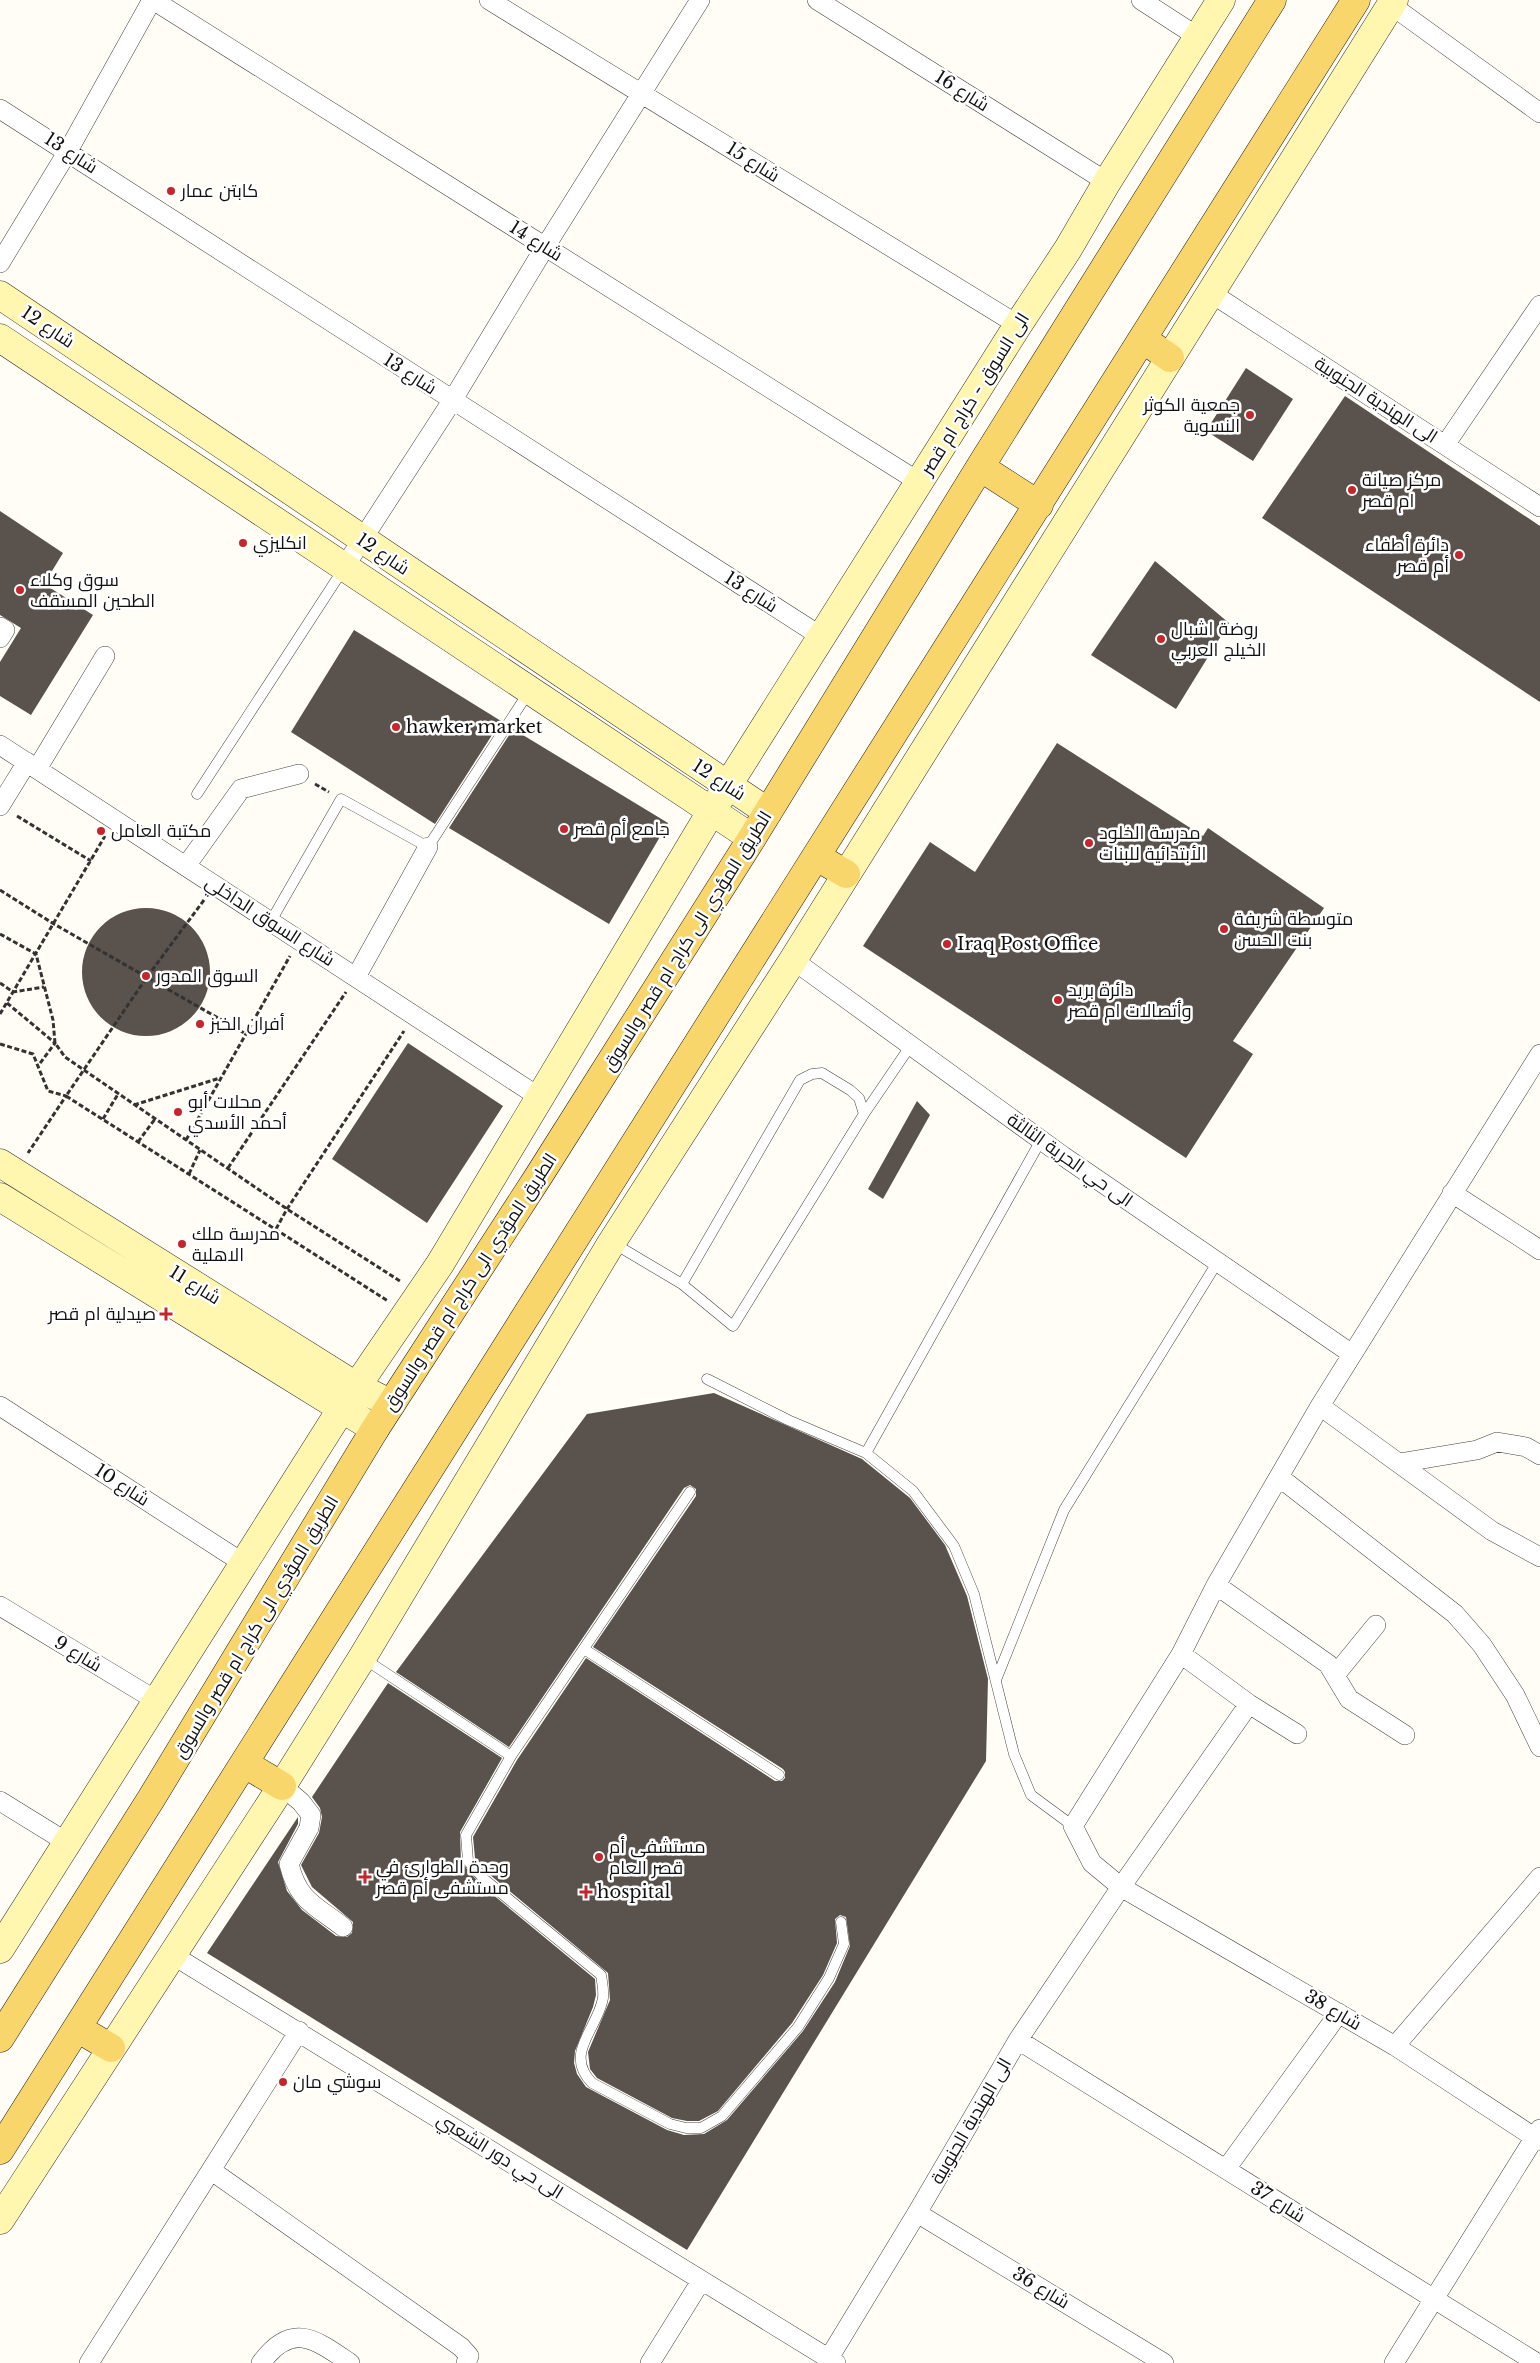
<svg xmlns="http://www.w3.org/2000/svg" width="1540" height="2363" font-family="'Libre Baskerville',Cairo,serif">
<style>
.building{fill:#5a524d}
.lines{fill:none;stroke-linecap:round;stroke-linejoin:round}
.lane-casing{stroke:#444;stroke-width:11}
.street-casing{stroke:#444;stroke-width:20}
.secondary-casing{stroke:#333;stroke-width:29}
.primary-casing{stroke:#222;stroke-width:29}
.path{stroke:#333;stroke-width:3;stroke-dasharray:5 2.5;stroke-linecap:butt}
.lane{stroke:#fff;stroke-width:10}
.street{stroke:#fff;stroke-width:19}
.secondary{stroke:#fff6b0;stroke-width:28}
.primary{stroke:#f9d66b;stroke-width:28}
.poi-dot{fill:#c4262e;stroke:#fff;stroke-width:2}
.labels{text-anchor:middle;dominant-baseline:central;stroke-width:5;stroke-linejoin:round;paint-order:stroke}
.street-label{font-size:18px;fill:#111;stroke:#fff}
.poi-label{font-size:18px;fill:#111;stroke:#fff;text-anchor:start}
</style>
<rect width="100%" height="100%" fill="#fffdf5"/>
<!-- building -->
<path class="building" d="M1246 368 1293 399 1253 461 1206 431Z
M1345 396 1540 526V702L1262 518Z
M0 511 63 553 44 584 93 615 31 715 0 696V662L21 628 0 615Z
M1155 561 1229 623 1176 709 1091 655Z
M354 630 501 721 435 824 291 732Z
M513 729 668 823 609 924 449 828Z
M1057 743 1203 836 1208 828 1324 908 1233 1041 1253 1054 1186 1158 863 946 930 842 975 872Z
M82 972a64 64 0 1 1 128 0a64 64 0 1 1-128 0Z
M408 1043 503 1106 427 1223 332 1159Z
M917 1101 930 1115 883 1199 868 1189Z
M714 1393 862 1459 910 1498 945 1545 967 1596 988 1679 986 1761 687 2250 207 1953 298 1817V1824L278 1862 287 1891 302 1910 336 1936 347 1937 352 1933 353 1922 312 1887 301 1865 319 1833 322 1817 320 1808 312 1797 388 1683 502 1758 460 1832 461 1862 480 1884 595 1979 596 1995 593 2007 575 2051 574 2063 577 2074 586 2087 667 2130 684 2135 704 2134 727 2120 803 2031 835 1982 850 1946 846 1917 840 1915 835 1919 837 1943 823 1975 792 2023 718 2111 699 2121H687L672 2118 597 2078 590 2069 588 2052 610 2000 608 1973 489 1874 475 1858 473 1837 517 1760 586 1658 775 1781H782L785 1778V1772L783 1769 593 1647 696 1496V1489L690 1485 684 1488 509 1747 396 1672 587 1414Z"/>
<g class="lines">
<defs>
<path id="lane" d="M197 794 344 568
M271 921 341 799 428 847 530 690
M864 1114 911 1045
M613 1243 682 1284 733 1326 864 1114 859 1098 850 1090 822 1073 812 1074 800 1080 682 1284
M707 1379 788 1420 866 1453 913 1491 954 1546 974 1594 1014 1754 1031 1795 1073 1826
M866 1453 1041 1140
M584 1649 779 1775
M363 1658 511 1756 690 1492
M996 1680 1064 1510 1217 1263
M511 1756 466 1835 468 1861 484 1879 601 1975C602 1982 604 1990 603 1998 598 2029 563 2053 592 2083L670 2124 686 2128H701L722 2116 798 2027 829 1978 844 1944 841 1922"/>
<path id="street" d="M153 0 919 482
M489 0 1018 325
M817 0 1107 182
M1141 0 1198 37
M1391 5 1540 113
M0 109 822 637
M0 263 68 151 152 0
M1211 293 1540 507
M1445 445 1540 305
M345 566 452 401 545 247 700 0
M0 627 5 630 0 638
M0 745 539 1097
M37 769 105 656
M0 806 27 762
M186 866 241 789 299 774
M793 960 1063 1156 1352 1354
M356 977 428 847
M1540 1054 1320 1406 1216 1585 1181 1654 1073 1826 1092 1863 1121 1887 1395 2046 1540 2141
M1452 1193 1540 1250
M0 1406 243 1563
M1320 1406 1492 1531 1540 1557
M1399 1463 1477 1450 1497 1442 1526 1447 1540 1455
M1279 1477 1455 1614 1482 1645 1515 1695 1540 1747
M1216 1585 1328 1664 1349 1699 1405 1735
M0 1606 157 1701
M1181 1654 1249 1704 1297 1734
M1336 1674 1376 1625
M282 1786 301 1802 311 1815 309 1828 289 1864C298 1901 315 1905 343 1927
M0 1801 68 1843
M171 1954 836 2363
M1018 2040 1537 2363
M1395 2046 1540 1877
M1226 2169 1339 2013
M212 2171 461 2347 469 2356 466 2363
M917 2213 1164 2363
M89 2363 299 2031
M261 2363C292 2321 315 2339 350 2363
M650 2363 701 2281
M826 2363 917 2213 1018 2040 1121 1887 1249 1704
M1394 2363 1540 2129"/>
<path id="secondary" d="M0 295 768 812
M0 338 752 838
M0 1163 356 1386 391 1404
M0 1197 375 1429
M0 1949 342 1408 440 1264 711 812 1018 325 1068 249 1107 182 1221 0
M0 2220 282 1786 362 1658 612 1242 793 960 1394 0"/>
<path id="primary" d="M1144 340 1170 358
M980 467 1039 505
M817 857 846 874
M245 1764 282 1786
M77 2028 111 2048
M0 2038 151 1799 375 1429 538 1177 752 838 980 467 1272 0
M0 2150 1356 0"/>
</defs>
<!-- lane casing -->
<use href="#lane" class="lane-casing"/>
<!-- street casing -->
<use href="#street" class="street-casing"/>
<!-- secondary casing -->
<use href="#secondary" class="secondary-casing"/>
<!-- primary casing -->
<use href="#primary" class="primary-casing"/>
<!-- path -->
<path class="path" d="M315 784 329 792
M17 816 91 861
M0 890 54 924 246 1034
M204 900 147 977 66 1096 388 1301
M0 934 36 954 53 1020 55 1043 65 1057 287 1209 400 1281
M0 983 13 992 44 987
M7 1003 55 1043 38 1066
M0 1014 105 836
M0 1044 33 1054 48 1091 66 1096 28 1153
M134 1105 220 1078
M103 1119 118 1094
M186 1140 290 956
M138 1142 155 1119
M228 1168 346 992
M189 1174 200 1150
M276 1229 287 1209 404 1031"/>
<!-- lane -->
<use href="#lane" class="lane"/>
<!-- street -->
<use href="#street" class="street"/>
<!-- secondary -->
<use href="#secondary" class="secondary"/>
<!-- primary -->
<use href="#primary" class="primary"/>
</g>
<!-- markers -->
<g class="poi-dot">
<circle cx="171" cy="191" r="5"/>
<circle cx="1250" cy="415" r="5"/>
<circle cx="1352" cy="490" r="5"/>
<circle cx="243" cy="543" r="5"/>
<circle cx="1459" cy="555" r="5"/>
<circle cx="20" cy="590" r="5"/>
<circle cx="1161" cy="639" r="5"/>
<circle cx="396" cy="727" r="5"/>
<circle cx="564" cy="829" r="5"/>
<circle cx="101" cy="831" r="5"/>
<circle cx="1089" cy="843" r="5"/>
<circle cx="1224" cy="929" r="5"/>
<circle cx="947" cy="944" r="5"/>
<circle cx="146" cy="976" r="5"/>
<circle cx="1058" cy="1000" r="5"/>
<circle cx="200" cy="1024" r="5"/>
<circle cx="178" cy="1112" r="5"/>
<circle cx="182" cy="1244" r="5"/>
<path d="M163.5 1306.5h5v5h5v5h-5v5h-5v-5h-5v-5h5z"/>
<circle cx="599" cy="1857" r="5"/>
<path d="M362.5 1869.5h5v5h5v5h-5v5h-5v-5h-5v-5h5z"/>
<path d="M583.5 1884.5h5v5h5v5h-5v5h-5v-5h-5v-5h5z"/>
<circle cx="283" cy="2082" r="5"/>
</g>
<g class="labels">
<!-- street labels -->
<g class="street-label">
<text transform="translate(962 91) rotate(32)">شارع 16</text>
<text transform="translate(71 153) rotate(33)">شارع 13</text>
<text transform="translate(753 162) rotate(32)">شارع 15</text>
<text transform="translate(536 241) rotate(32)">شارع 14</text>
<text transform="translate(48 327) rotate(34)">شارع 12</text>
<text transform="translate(410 374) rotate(33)">شارع 13</text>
<text transform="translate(975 394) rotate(-58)">الى السوق - كراج ام قصر</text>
<text transform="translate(1376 400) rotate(33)">الى الهندية الجنوبية</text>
<text transform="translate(383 554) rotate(34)">شارع 12</text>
<text transform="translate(751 592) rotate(33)">شارع 13</text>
<text transform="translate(719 780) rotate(33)">شارع 12</text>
<text transform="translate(270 921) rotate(33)">شارع السوق الداخلي</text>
<text transform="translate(687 941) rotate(-58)">الطريق المؤدي الى كراج ام قصر والسوق</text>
<text transform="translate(1070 1160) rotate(35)">الى حي الحرية الثالثة</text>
<text transform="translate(470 1282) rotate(-57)">الطريق المؤدي الى كراج ام قصر والسوق</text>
<text transform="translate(195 1285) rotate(32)">شارع 11</text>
<text transform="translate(122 1485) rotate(33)">شارع 10</text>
<text transform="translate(256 1627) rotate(-59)">الطريق المؤدي الى كراج ام قصر والسوق</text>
<text transform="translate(78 1654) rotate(31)">شارع 9</text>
<text transform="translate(1333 2010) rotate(30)">شارع 38</text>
<text transform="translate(971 2121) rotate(-60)">الى الهندية الجنوبية</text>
<text transform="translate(500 2156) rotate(32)">الى حي دور الشعبي</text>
<text transform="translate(1278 2202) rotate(32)">شارع 37</text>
<text transform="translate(1041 2288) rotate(31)">شارع 36</text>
</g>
<!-- poi labels -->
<g class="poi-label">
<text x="181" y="191">كابتن عمار</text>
<text x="1240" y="405" text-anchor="end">جمعية الكوثر<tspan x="1240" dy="21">النسوية</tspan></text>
<text x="1362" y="480">مركز صيانة<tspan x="1362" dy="21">ام قصر</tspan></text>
<text x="253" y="543">انكليزي</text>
<text x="1449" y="545" text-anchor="end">دائرة أطفاء<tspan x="1449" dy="21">أم قصر</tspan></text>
<text x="30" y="580">سوق وكلاء<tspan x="30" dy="21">الطحين المسقف</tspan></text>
<text x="1171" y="629">روضة اشبال<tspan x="1171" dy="21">الخيلج العربي</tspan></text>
<text x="406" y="727">hawker market</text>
<text x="574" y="829">جامع أم قصر</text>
<text x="111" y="831">مكتبة العامل</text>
<text x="1099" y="833">مدرسة الخلود<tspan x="1099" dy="21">الأبتدائية للبنات</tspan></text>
<text x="1234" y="919">متوسطة شريفة<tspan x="1234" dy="21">بنت الحسن</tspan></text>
<text x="957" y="944">Iraq Post Office</text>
<text x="156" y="976">السوق المدور</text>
<text x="1068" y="990">دائرة بريد<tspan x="1068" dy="21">وأتصالات ام قصر</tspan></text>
<text x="210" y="1024">أفران الخبز</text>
<text x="188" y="1102">محلات أبو<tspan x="188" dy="21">أحمد الأسدي</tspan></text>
<text x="192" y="1234">مدرسة ملك<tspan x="192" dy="21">الاهلية</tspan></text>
<text x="156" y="1314" text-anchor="end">صيدلية ام قصر</text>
<text x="609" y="1847">مستشفى أم<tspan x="609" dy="21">قصر العام</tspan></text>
<text x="376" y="1867">وحدة الطوارئ في<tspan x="376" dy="21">مستشفى أم قصر</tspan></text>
<text x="597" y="1892">hospital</text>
<text x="293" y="2082">سوشي مان</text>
</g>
</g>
</svg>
